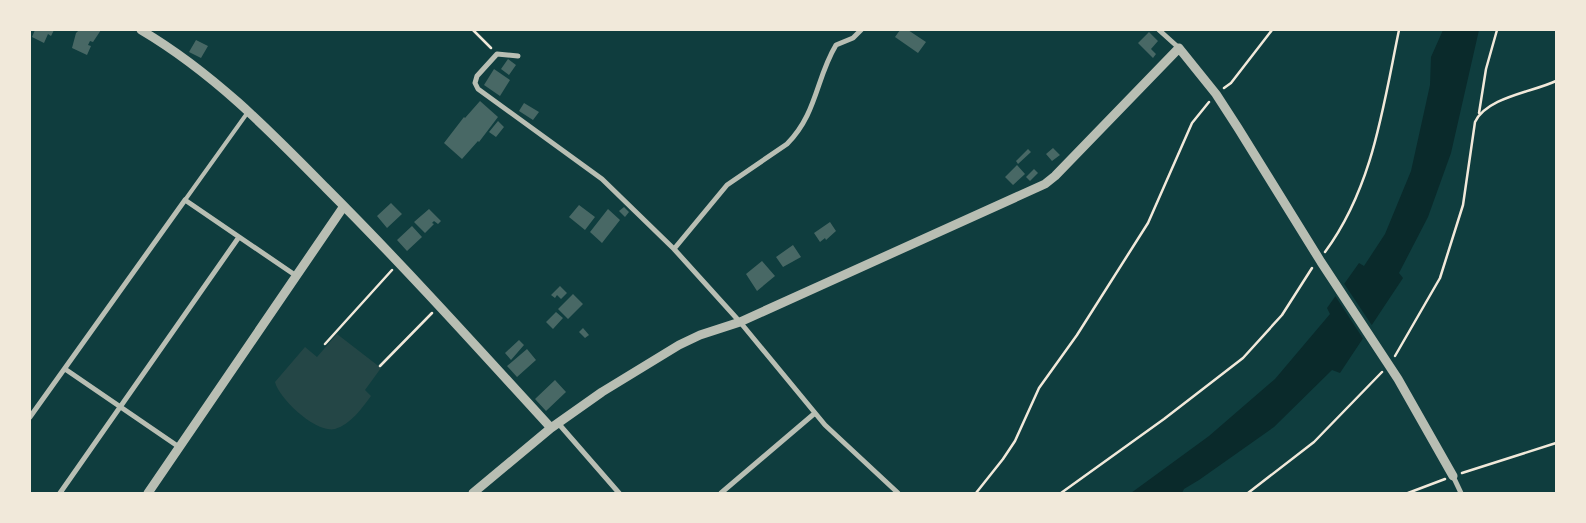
<svg xmlns="http://www.w3.org/2000/svg" width="1586" height="523" font-family="Figtree,sans-serif">
<style>
.green{fill:#244646}
.water{fill:#0a2a2b}
.pier{fill:#0f3d3e}
.building{fill:#486865}
.lines{fill:none;stroke-linecap:round;stroke-linejoin:round}
.path{stroke:#f1e9da;stroke-width:2.5}
.service{stroke:#b8beb3;stroke-width:4}
.minor{stroke:#b8beb3;stroke-width:5}
.tertiary{stroke:#b8beb3;stroke-width:9}
</style>
<rect width="100%" height="100%" fill="#0f3d3e"/>
<!-- green -->
<path class="green" d="M337 334 381 368 365 390 371 396C362 408 351 424 335 429 317 434 279 399 275 382L305 347 317 357Z"/>
<!-- water -->
<path class="water" d="M1443 30H1479L1451 153 1428 217 1399 273 1403 278 1340 373 1332 370 1274 427 1199 480 1184 489 1182 493H1131L1209 436 1275 379 1330 314 1327 308 1359 263 1364 266 1385 234 1411 171 1430 85 1431 57Z"/>
<!-- pier -->
<path class="pier" d="M1343 282 1373 327 1364 340 1334 294Z"/>
<!-- building -->
<path class="building" d="M35 30H54L51 36 48 34 44 43 32 37Z
M79 30H101L93 42 90 41 88 45 91 46 87 55 72 48 76 33Z
M900 30H908L926 42 918 53 895 37Z
M1149 32 1158 41 1151 49 1156 54 1153 58 1138 43Z
M196 40 208 46 201 58 189 52Z
M508 59 516 65 509 75 501 69Z
M494 69 510 80 500 96 484 85Z
M480 101 498 117 479 142 478 141 462 159 444 143 464 117 465 118Z
M524 103 539 112 533 120 519 111Z
M498 121 504 127 496 137 489 132Z
M1053 148 1060 155 1052 161 1046 154Z
M1028 149 1031 152 1018 164 1016 161Z
M1017 165 1025 174 1013 185 1005 177Z
M1034 169 1038 173 1030 181 1026 177Z
M391 203 402 214 387 228 377 216Z
M579 205 595 217 585 230 569 217Z
M624 207 629 212 625 217 619 211Z
M429 209 441 221 438 224 434 221 432 223 434 224 425 233 414 222Z
M608 209 620 220 602 243 590 232Z
M830 222 836 231 826 240 825 238 820 242 814 233Z
M412 226 422 237 407 251 397 240Z
M793 245 801 257 783 267 776 257Z
M762 261 775 276 757 291 746 274Z
M560 286 567 293 561 299 557 295 555 298 551 295Z
M573 294 583 304 568 319 558 309Z
M556 312 563 318 553 329 546 322Z
M583 328 589 335 585 338 579 332Z
M519 340 524 345 511 360 505 353Z
M527 349 536 360 517 377 507 366Z
M555 380 566 392 546 411 535 399Z"/>
<g class="lines">
<!-- path -->
<path class="path" d="M473 30 491 48
M1224 88 1231 83 1272 30
M1479 113 1486 69 1497 30
M1325 252C1373 187 1383 107 1399 30
M325 344 392 270
M1395 356 1440 278 1463 205 1475 122C1487 97 1533 92 1556 81
M380 366 432 313
M1462 473 1556 443
M976 493 1003 459 1015 441 1039 388 1077 335 1148 223 1192 123 1209 102
M1061 493 1164 419 1243 358 1282 315 1312 268
M1248 493 1314 442 1382 372
M1408 493 1445 479"/>
<!-- service -->
<path class="service" d="M185 200 248 112"/>
<!-- minor -->
<path class="minor" d="M1159 30 1179 48
M518 56 497 54 477 76 475 83 478 89 602 179 674 249 740 322 825 425 898 493
M674 249 727 185 787 144C817 114 816 78 836 45L853 38 861 30
M65 369 179 447
M30 417 185 200 295 275
M558 423 619 493
M1453 476 1461 493
M60 493 239 237
M721 493 815 413"/>
<!-- tertiary -->
<path class="tertiary" d="M141 30C212 72 268 129 325 187 403 265 477 347 551 428
M148 493 344 206
M473 493 551 428 602 392 679 345 700 335 740 322 1045 184 1055 176 1179 48 1216 94 1238 128 1321 262 1398 379 1453 476"/>
</g>
<!-- border -->
<rect width="1586" height="523" fill="none" stroke="#f1e9da" stroke-width="62"/>
</svg>
